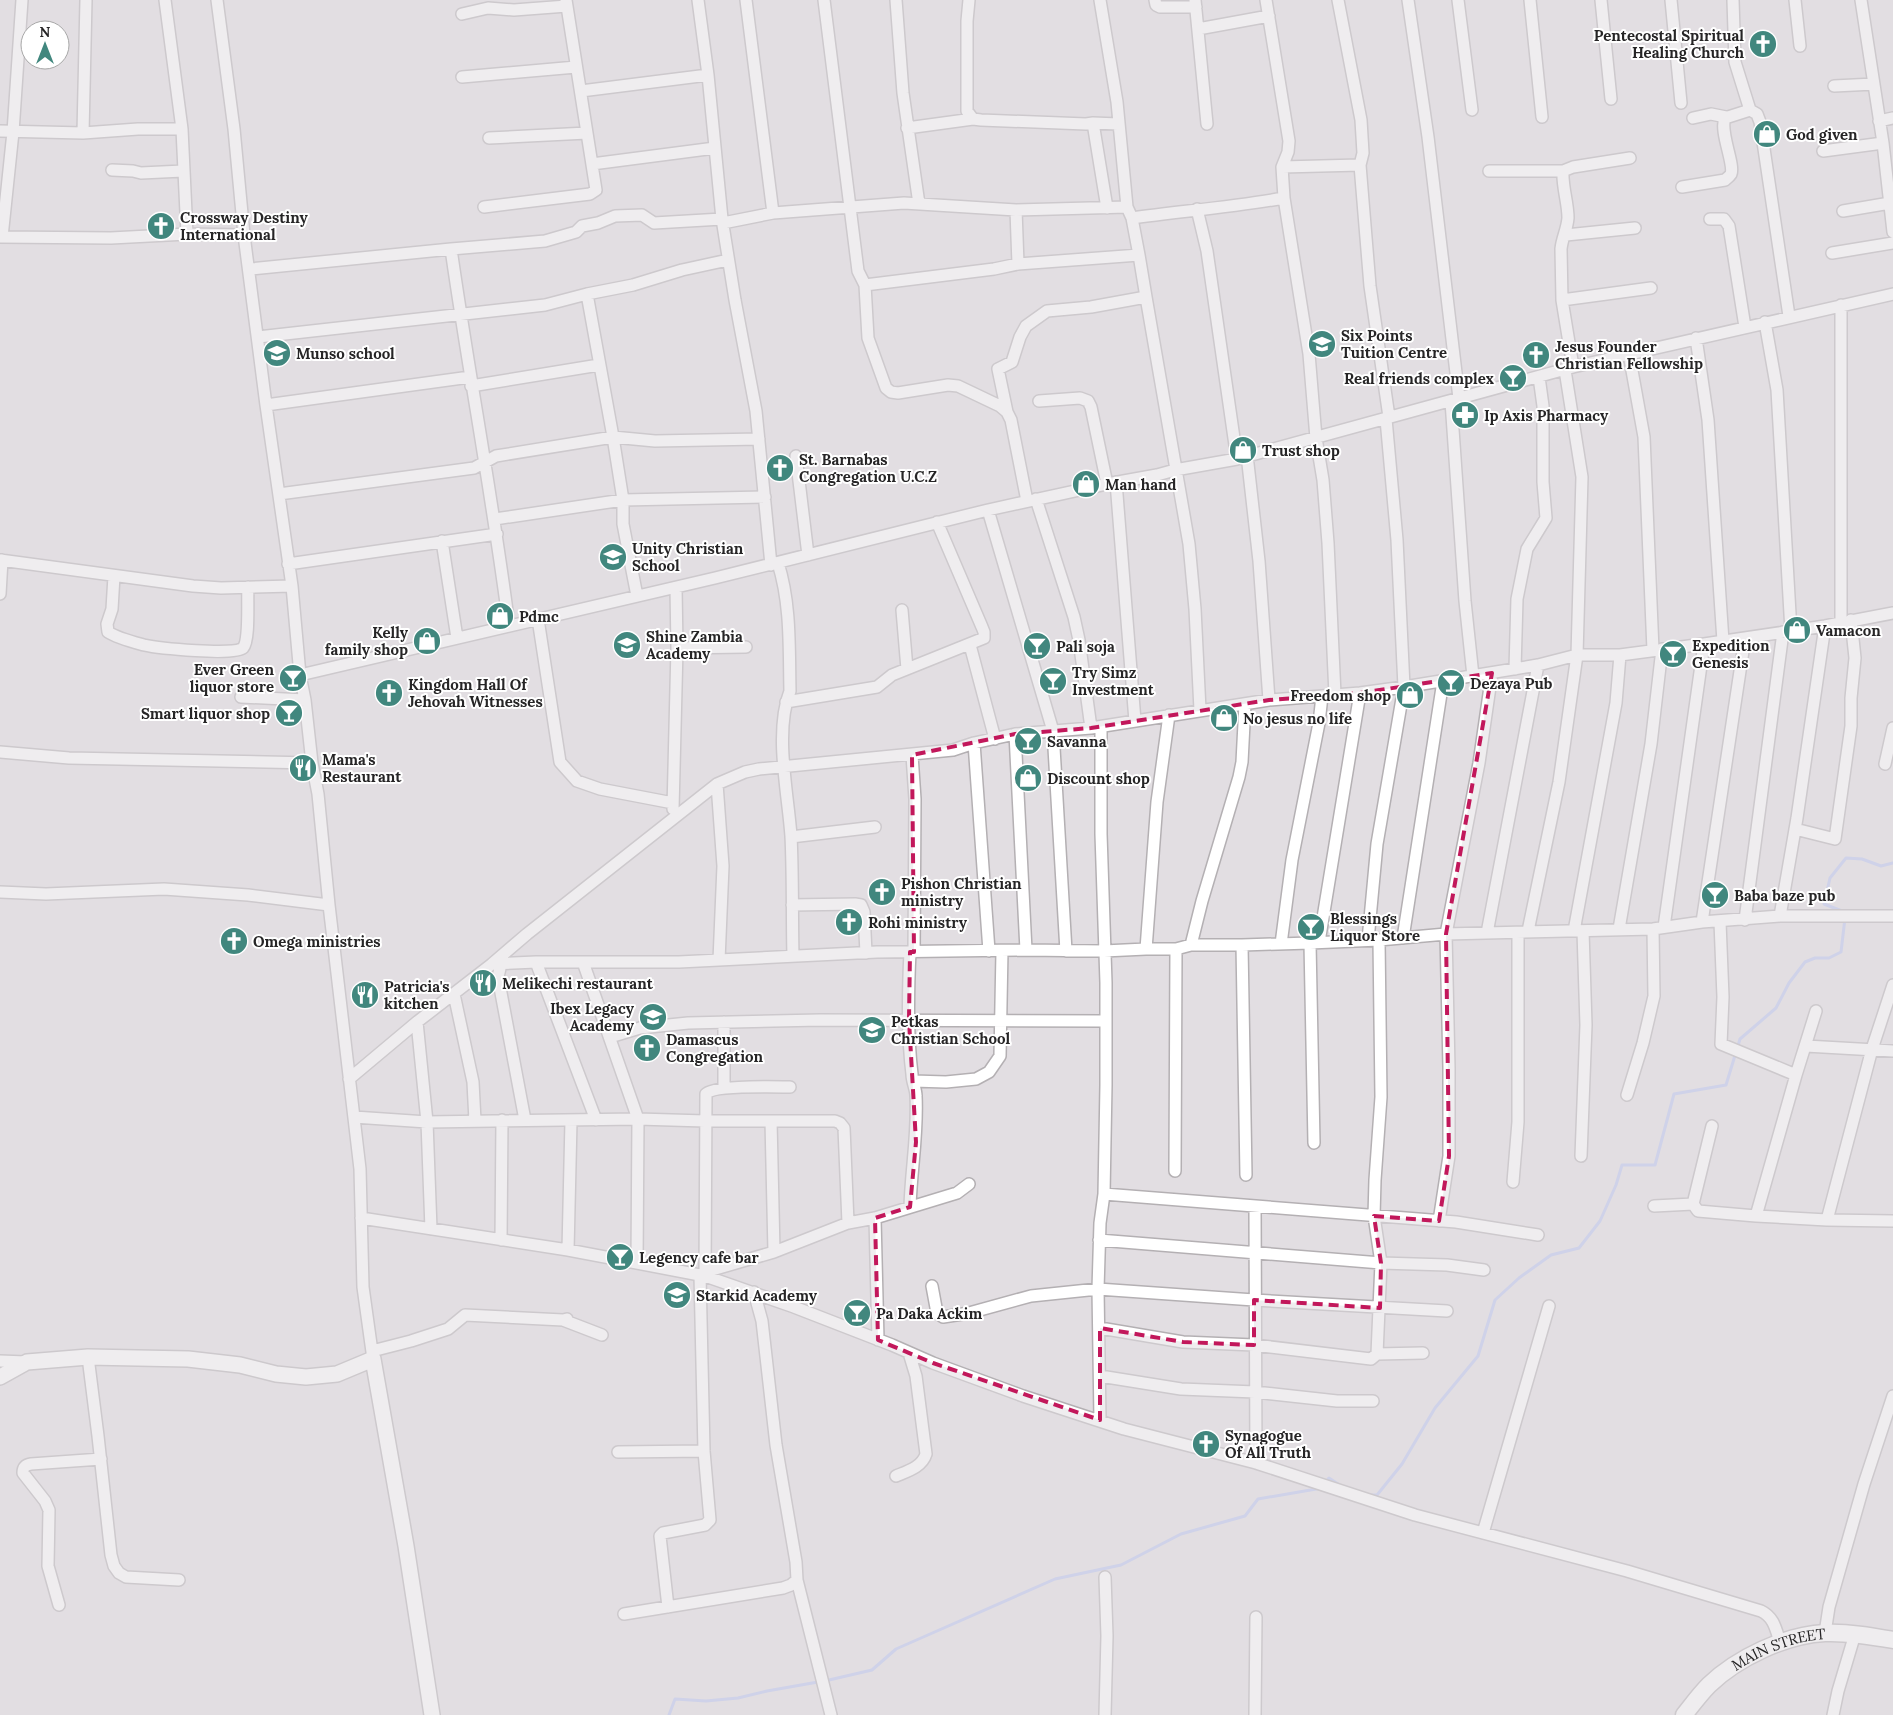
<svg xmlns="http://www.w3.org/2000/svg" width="1893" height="1715" font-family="Lora,serif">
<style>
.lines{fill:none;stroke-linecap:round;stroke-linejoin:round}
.stream{stroke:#b8c3f1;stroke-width:3}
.minor-casing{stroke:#b4b0b3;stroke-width:14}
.tertiary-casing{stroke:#b4b0b3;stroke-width:18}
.secondary-casing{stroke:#b4b0b3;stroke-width:19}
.minor{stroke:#fff;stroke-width:11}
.tertiary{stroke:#fff;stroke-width:15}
.secondary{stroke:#fff;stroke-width:16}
.marked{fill:none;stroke:#c2185b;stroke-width:4;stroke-dasharray:10 6;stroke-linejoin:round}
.labels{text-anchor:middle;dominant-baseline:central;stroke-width:4;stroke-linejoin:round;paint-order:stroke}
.poi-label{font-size:15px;font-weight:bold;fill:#262526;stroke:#fff;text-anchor:start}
.street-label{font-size:15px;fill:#262526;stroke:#fff}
</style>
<rect width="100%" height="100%" fill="#e2dee2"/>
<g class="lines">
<!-- stream -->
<path class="stream" d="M1843 912 1842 911 1824 904 1830 878 1846 858 1862 859 1881 866 1893 863
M1325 1483 1329 1478 1341 1486
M1371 1495H1377L1402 1464 1435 1408 1478 1356 1495 1300 1519 1278 1551 1255 1579 1248 1600 1221 1616 1185 1622 1165H1655L1674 1094 1726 1085 1740 1039 1776 1008 1789 983 1805 962 1815 958H1829L1841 952 1845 918
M829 1680 872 1670 896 1649 1055 1579 1121 1565 1181 1534 1245 1516 1258 1499 1322 1488
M669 1715 675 1699 706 1701 738 1698 767 1691 818 1682"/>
<defs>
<path id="minor" d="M165 0 182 129 187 234
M217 0 234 129 244 235 266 405 292 586 300 675 305 700 312 763 318 794 329 905 360 1169 363 1287 373 1359
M698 0 708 75 722 219 735 300 756 411 771 565
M746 0 773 213
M824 0 858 271 865 285
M896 0 903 93 919 204
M969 0 967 21V111L973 119 981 120 1086 124 1093 123 1107 208
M1155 0 1156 5 1160 7H1196
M1195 0 1207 124
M1266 0 1289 141 1288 152 1282 167 1284 198
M1338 0 1361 120 1363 153 1360 165 1370 286 1389 417
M1408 0 1428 137 1459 398
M1458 0 1472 110
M1530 0 1542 117
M1601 0 1611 99
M1671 0 1681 103
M1733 0 1735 62 1750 110
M1795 0 1800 46
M1861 0 1883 143 1893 232
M462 14 488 8 514 10 567 6
M1198 29 1269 16
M462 77 576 67
M1834 86 1874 84
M581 91 708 75
M1693 118 1711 114 1726 117
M1879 121 1893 118
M1093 123 1118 124
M907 128 973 119
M0 131 83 133 138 129H182
M83 133 86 0
M489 138 587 133
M1823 151 1883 143
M592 164 715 148
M1282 167 1360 165
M112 170 133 171 141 173 183 171
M1489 171H1563
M1682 187 1725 180C1727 178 1729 177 1731 174 1735 164 1719 131 1725 118L1750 110 1757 114 1760 122 1789 316
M484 207 590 194 596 190 566 0
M1197 209 1207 251 1237 459
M1016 210 1018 264
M1843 211 1890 203
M1132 218C1183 211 1234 207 1284 198L1309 354 1316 438 1323 480 1328 543 1335 695
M1710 219H1724L1729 226 1745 327
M723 223 773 213 904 203 1016 210 1127 207
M1566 235 1635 228
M0 237 111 238 187 234 244 235
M2 237 13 132 22 0
M451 249 545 241 576 232 582 226 598 223 615 216 642 215 654 223 722 219
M1832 253 1893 243
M250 269 451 249C469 375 493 500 509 626
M587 294 613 437 623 500V524L637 596
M1146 297 1189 544 1195 609 1200 710
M1562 300 1651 288
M1841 305V623
M1765 322 1777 390 1791 631
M258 337 545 305 587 294 633 285 682 270 728 260
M1696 338 1708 420 1723 641
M1629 354 1644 437 1653 650
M1573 367 1562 300 1561 249C1562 238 1567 230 1568 218 1568 202 1562 187 1563 171L1573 167 1630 158
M471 386 599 365
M1039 401 1080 398 1088 401 1091 407 1107 484
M1451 401 1465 601 1473 676
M266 405 470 377
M1007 412 998 369 1012 362 1020 337 1026 326 1047 311 1091 307 1146 297 1139 255
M1247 455 1259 561 1269 700
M796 456 808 555
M1116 482 1135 721
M279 494 474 468 496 456 613 437 655 441 759 439
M1036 499 1074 617 1079 640 1091 728
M1027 501 1011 420 1007 412 1000 406 958 386 948 385 898 393 891 392 886 388 868 338 865 285 994 269 1018 264 1139 255 1132 218 1127 207 1117 102 1100 0
M988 510 1053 731 1066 951
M495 519 623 500 765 497
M442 541 457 638
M0 560 193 586 221 588 292 586
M778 563C791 604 789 648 790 691 774 732 788 793 791 836 793 876 792 916 793 956
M288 564 497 534
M114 576 112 609 107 624 108 632C117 638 133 642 144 645 157 648 236 656 243 648 250 640 247 600 248 587
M0 594 2 560
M902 610 907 669
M538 619 560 762 577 781 600 789 673 803
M970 645 995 739
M677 648 746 647
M1515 669 1517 599 1527 549 1546 518 1543 482V406L1539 377
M300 675 715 578 988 510 1107 484 1157 475 1175 470 1237 459 1573 367 1893 294
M241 697 305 700
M786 702 877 687 892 675 984 638V632L982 627 937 522
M1015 734 1026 950
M974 743 989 951
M0 752 69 758 312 763
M912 755 915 799 914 952
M1885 764 1893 728
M717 784 723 866 719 960
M673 809 677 648 676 588
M1795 829 1835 839 1851 726V698L1855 658 1851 620
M791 837 875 827
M0 892 46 894 164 889 248 895 329 905
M792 905 855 904 861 905 864 912 866 953
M1780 916 1797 818 1825 626
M1745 920 1783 632
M1702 922 1745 638
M1720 922 1723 997 1721 1044 1796 1075
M1664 927 1704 644
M1619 929 1651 744 1662 649
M1528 931 1559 782 1577 655 1582 477 1565 370
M1574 931 1616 703 1620 655
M1487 933 1538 665
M1403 938 1443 681
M1368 940 1377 844 1404 687 1397 540 1386 419
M1319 942 1360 693
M1310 943 1314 1143
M1281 944 1292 860 1319 723 1322 696
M1191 945 1202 901 1239 777 1242 762 1245 704
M1242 945 1246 1175
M1146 949 1157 802 1169 715
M536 962 596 1120
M583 962 638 1119 637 1262
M492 964 536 962H679L877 952 1026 950 1104 951 1146 949H1176L1191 945H1242L1310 943 1379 940 1446 934 1653 929 1702 922 1780 916H1893
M501 964 498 977 525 1120
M454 994 473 1082 475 1121
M417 1022 427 1122 431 1229
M724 1022V1088
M610 1037 640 1028 688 1023 820 1020 1105 1021
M1806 1046 1893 1051
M349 1079 417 1022 492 964 527 934 717 784 745 772 759 769 953 750 974 743 1015 734 1091 728 1269 700 1360 693 1404 687 1538 665 1577 655H1620L1704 644 1825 626 1893 613
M913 1081 946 1082 976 1079 989 1072 1000 1056 1002 951
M1627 1095 1643 1043 1654 996 1653 929
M354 1117 427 1122 638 1119 705 1121H835L840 1123 844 1128 848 1223
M771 1121 774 1252
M1712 1126 1693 1204 1698 1211 1756 1216 1827 1220 1893 1221
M1581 1156 1586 1025 1583 931
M1175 1171 1176 949
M1513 1182 1518 1122V933
M1104 1194 1456 1222 1538 1235
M1255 1206 1256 1463
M1654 1206 1693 1204
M910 1207C911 1170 918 1134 916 1096 916 1089 912 1082 912 1074 907 1034 908 992 910 952
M1756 1216 1796 1075 1816 1011
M361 1218 568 1250 705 1276 794 1307 892 1345 933 1363 1023 1396 1124 1429 1256 1463 1415 1515 1627 1571 1761 1611C1774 1617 1776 1630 1780 1642
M875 1218 878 1340
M1827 1220 1872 1049 1893 985
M1439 1221 1449 1156V1068L1446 934 1479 763 1492 673
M501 1240 502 1120
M1099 1240 1381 1263 1447 1265 1484 1270
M568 1250 571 1121
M705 1272 774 1252 848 1223 875 1218 957 1193 969 1184
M705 1276 706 1094C713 1085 776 1087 790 1087
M932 1286 937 1313 943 1317 969 1313 1031 1296 1098 1289 1254 1300 1447 1311
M563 1320 602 1335
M1100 1328 1183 1342 1254 1345 1371 1359 1377 1354 1381 1263 1374 1216 1375 1180 1381 1097 1379 940
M372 1351 411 1341 448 1329 465 1315 563 1320 567 1319
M1377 1354 1423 1353
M88 1357 98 1436 111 1555 114 1566 119 1573 126 1577 179 1580
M0 1361 26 1362
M1100 1376 1181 1389 1255 1392 1337 1401H1373
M1100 1420 1098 1289 1100 1223 1104 1194 1106 1085V983L1101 834V727
M618 1452 704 1451
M896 1476C908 1471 922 1467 926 1454L916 1376 909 1353
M1483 1533 1549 1306
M797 1580 831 1715
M59 1605 48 1566 49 1510 45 1501 23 1473C23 1467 25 1465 31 1464L101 1459
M668 1607 660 1536 663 1533 705 1525 710 1520 704 1451 700 1275
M624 1614 783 1588 791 1585 797 1580 796 1562 776 1445 762 1321 754 1292
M1825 1633 1829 1607 1864 1484 1893 1396
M1105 1715 1107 1636 1105 1577
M1255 1715 1256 1617
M1833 1715 1838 1691 1855 1634"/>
<path id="tertiary" d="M0 1377 27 1362 88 1357 188 1359 240 1365 276 1374 306 1377 337 1374 373 1359 406 1546 432 1715"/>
<g id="secondary">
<path id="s1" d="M1684 1715C1692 1705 1700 1694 1709 1685 1737 1658 1785 1635 1825 1633 1848 1632 1871 1636 1893 1640"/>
</g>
</defs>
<!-- minor casing -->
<use href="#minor" class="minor-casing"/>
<!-- tertiary casing -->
<use href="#tertiary" class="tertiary-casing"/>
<!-- secondary casing -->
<use href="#secondary" class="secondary-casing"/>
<!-- minor -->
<use href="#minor" class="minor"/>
<!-- tertiary -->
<use href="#tertiary" class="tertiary"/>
<!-- secondary -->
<use href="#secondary" class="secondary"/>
</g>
<!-- marked area -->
<path d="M0 0H1893V1715H0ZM1492 673 1446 934 1449 1156 1439 1221 1374 1216 1381 1263 1380 1308 1254 1300V1345L1183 1342 1100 1328V1420L933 1363 878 1340 875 1218 910 1207 916 1142 909 1020 910 952H914L912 755 1015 734 1091 728 1269 700 1360 693Z" fill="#e2dee2" fill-opacity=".55" fill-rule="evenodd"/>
<path class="marked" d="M1492 673 1446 934 1449 1156 1439 1221 1374 1216 1381 1263 1380 1308 1254 1300V1345L1183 1342 1100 1328V1420L933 1363 878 1340 875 1218 910 1207 916 1142 909 1020 910 952H914L912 755 1015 734 1091 728 1269 700 1360 693Z"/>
<!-- icons -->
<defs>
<symbol id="church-disc" viewBox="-11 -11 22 22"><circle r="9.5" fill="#41877e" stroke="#fff"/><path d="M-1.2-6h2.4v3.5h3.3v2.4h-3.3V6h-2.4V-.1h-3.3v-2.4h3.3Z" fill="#fff"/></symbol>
<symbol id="shop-disc" viewBox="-11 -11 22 22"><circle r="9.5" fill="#41877e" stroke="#fff"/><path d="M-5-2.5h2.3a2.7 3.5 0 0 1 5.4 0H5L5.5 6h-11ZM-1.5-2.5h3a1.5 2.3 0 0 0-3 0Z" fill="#fff"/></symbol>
<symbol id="school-disc" viewBox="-11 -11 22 22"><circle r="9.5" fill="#41877e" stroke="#fff"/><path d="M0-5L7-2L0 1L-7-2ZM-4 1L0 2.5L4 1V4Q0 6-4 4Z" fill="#fff"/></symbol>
<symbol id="bar-disc" viewBox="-11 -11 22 22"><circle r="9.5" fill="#41877e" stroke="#fff"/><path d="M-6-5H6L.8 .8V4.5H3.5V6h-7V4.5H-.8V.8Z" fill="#fff"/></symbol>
<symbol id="pharmacy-disc" viewBox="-11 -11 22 22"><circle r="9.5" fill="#41877e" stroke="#fff"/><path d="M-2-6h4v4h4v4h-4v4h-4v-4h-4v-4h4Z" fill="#fff"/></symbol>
<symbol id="restaurant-disc" viewBox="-11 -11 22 22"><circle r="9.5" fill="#41877e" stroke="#fff"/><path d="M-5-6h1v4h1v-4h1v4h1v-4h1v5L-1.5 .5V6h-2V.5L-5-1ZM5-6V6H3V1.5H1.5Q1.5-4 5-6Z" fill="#fff"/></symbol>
</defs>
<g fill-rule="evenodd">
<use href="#church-disc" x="1747" y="28" width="32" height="32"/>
<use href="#shop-disc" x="1751" y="118" width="32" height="32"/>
<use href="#church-disc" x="145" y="210" width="32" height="32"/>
<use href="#school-disc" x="1306" y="328" width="32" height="32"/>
<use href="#school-disc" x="261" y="337" width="32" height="32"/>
<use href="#church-disc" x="1520" y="339" width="32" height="32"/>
<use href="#bar-disc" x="1497" y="362" width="32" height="32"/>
<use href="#pharmacy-disc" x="1449" y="399" width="32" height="32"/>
<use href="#shop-disc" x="1227" y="434" width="32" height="32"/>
<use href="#church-disc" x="764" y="452" width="32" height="32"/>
<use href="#shop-disc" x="1070" y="468" width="32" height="32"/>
<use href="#school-disc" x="597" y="541" width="32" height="32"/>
<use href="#shop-disc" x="484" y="600" width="32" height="32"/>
<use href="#shop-disc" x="1781" y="614" width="32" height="32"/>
<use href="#shop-disc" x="411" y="625" width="32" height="32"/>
<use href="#school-disc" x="611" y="629" width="32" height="32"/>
<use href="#bar-disc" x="1021" y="630" width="32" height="32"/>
<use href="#bar-disc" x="1657" y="638" width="32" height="32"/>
<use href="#bar-disc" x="277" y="662" width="32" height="32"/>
<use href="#bar-disc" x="1037" y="665" width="32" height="32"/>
<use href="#bar-disc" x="1435" y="667" width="32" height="32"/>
<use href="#church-disc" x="373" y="677" width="32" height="32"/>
<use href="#shop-disc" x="1394" y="679" width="32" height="32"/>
<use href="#bar-disc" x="273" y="697" width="32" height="32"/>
<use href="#shop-disc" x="1208" y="702" width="32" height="32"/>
<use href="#bar-disc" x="1012" y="725" width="32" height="32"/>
<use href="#restaurant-disc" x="287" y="752" width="32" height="32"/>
<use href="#shop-disc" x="1012" y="762" width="32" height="32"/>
<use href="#church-disc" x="866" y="876" width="32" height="32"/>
<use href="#bar-disc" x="1699" y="879" width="32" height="32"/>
<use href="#church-disc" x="833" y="906" width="32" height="32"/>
<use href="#bar-disc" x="1295" y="911" width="32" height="32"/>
<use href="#church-disc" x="218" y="925" width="32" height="32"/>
<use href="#restaurant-disc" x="467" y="967" width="32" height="32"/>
<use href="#restaurant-disc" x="349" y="979" width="32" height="32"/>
<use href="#school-disc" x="637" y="1001" width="32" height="32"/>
<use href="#school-disc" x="856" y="1014" width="32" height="32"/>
<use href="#church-disc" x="631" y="1032" width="32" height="32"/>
<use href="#bar-disc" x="604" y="1241" width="32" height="32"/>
<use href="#school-disc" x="661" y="1279" width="32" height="32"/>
<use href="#bar-disc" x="841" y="1297" width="32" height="32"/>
<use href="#church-disc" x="1190" y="1428" width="32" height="32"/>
</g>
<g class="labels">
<!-- poi labels -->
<g class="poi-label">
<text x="1744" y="35" text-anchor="end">Pentecostal Spiritual<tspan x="1744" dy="17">Healing Church</tspan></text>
<text x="1786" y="134">God given</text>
<text x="180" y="217">Crossway Destiny<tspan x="180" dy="17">International</tspan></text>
<text x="1341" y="335">Six Points<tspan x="1341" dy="17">Tuition Centre</tspan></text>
<text x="1555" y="346">Jesus Founder<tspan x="1555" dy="17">Christian Fellowship</tspan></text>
<text x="296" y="353">Munso school</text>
<text x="1494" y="378" text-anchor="end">Real friends complex</text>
<text x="1484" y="415">Ip Axis Pharmacy</text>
<text x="1262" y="450">Trust shop</text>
<text x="799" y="459">St. Barnabas<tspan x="799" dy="17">Congregation U.C.Z</tspan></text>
<text x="1105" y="484">Man hand</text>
<text x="632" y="548">Unity Christian<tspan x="632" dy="17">School</tspan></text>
<text x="519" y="616">Pdmc</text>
<text x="1816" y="630">Vamacon</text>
<text x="408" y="632" text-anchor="end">Kelly<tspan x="408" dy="17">family shop</tspan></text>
<text x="646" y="636">Shine Zambia<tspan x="646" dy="17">Academy</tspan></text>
<text x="1692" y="645">Expedition<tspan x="1692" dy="17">Genesis</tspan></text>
<text x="1056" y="646">Pali soja</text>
<text x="274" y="669" text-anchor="end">Ever Green<tspan x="274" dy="17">liquor store</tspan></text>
<text x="1072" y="672">Try Simz<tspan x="1072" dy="17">Investment</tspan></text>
<text x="1470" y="683">Dezaya Pub</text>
<text x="408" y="684">Kingdom Hall Of<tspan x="408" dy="17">Jehovah Witnesses</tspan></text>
<text x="1391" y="695" text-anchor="end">Freedom shop</text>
<text x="270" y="713" text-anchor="end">Smart liquor shop</text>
<text x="1243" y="718">No jesus no life</text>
<text x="1047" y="741">Savanna</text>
<text x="322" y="759">Mama's<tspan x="322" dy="17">Restaurant</tspan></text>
<text x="1047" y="778">Discount shop</text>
<text x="901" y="883">Pishon Christian<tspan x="901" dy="17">ministry</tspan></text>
<text x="1734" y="895">Baba baze pub</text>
<text x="1330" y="918">Blessings<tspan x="1330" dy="17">Liquor Store</tspan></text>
<text x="868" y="922">Rohi ministry</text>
<text x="253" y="941">Omega ministries</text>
<text x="502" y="983">Melikechi restaurant</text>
<text x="384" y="986">Patricia's<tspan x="384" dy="17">kitchen</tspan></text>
<text x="634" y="1008" text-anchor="end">Ibex Legacy<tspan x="634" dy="17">Academy</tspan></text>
<text x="891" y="1021">Petkas<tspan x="891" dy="17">Christian School</tspan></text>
<text x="666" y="1039">Damascus<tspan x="666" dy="17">Congregation</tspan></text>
<text x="639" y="1257">Legency cafe bar</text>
<text x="696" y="1295">Starkid Academy</text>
<text x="876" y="1313">Pa Daka Ackim</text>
<text x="1225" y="1435">Synagogue<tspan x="1225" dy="17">Of All Truth</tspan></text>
</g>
<!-- street labels -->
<g class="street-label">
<text stroke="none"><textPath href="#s1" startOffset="119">MAIN STREET</textPath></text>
</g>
</g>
<!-- north arrow -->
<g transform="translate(45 45)"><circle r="24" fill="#ffffff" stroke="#a8a8a8"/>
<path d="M0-4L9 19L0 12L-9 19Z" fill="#41877e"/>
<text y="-8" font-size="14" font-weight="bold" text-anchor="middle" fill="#262526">N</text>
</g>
</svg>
